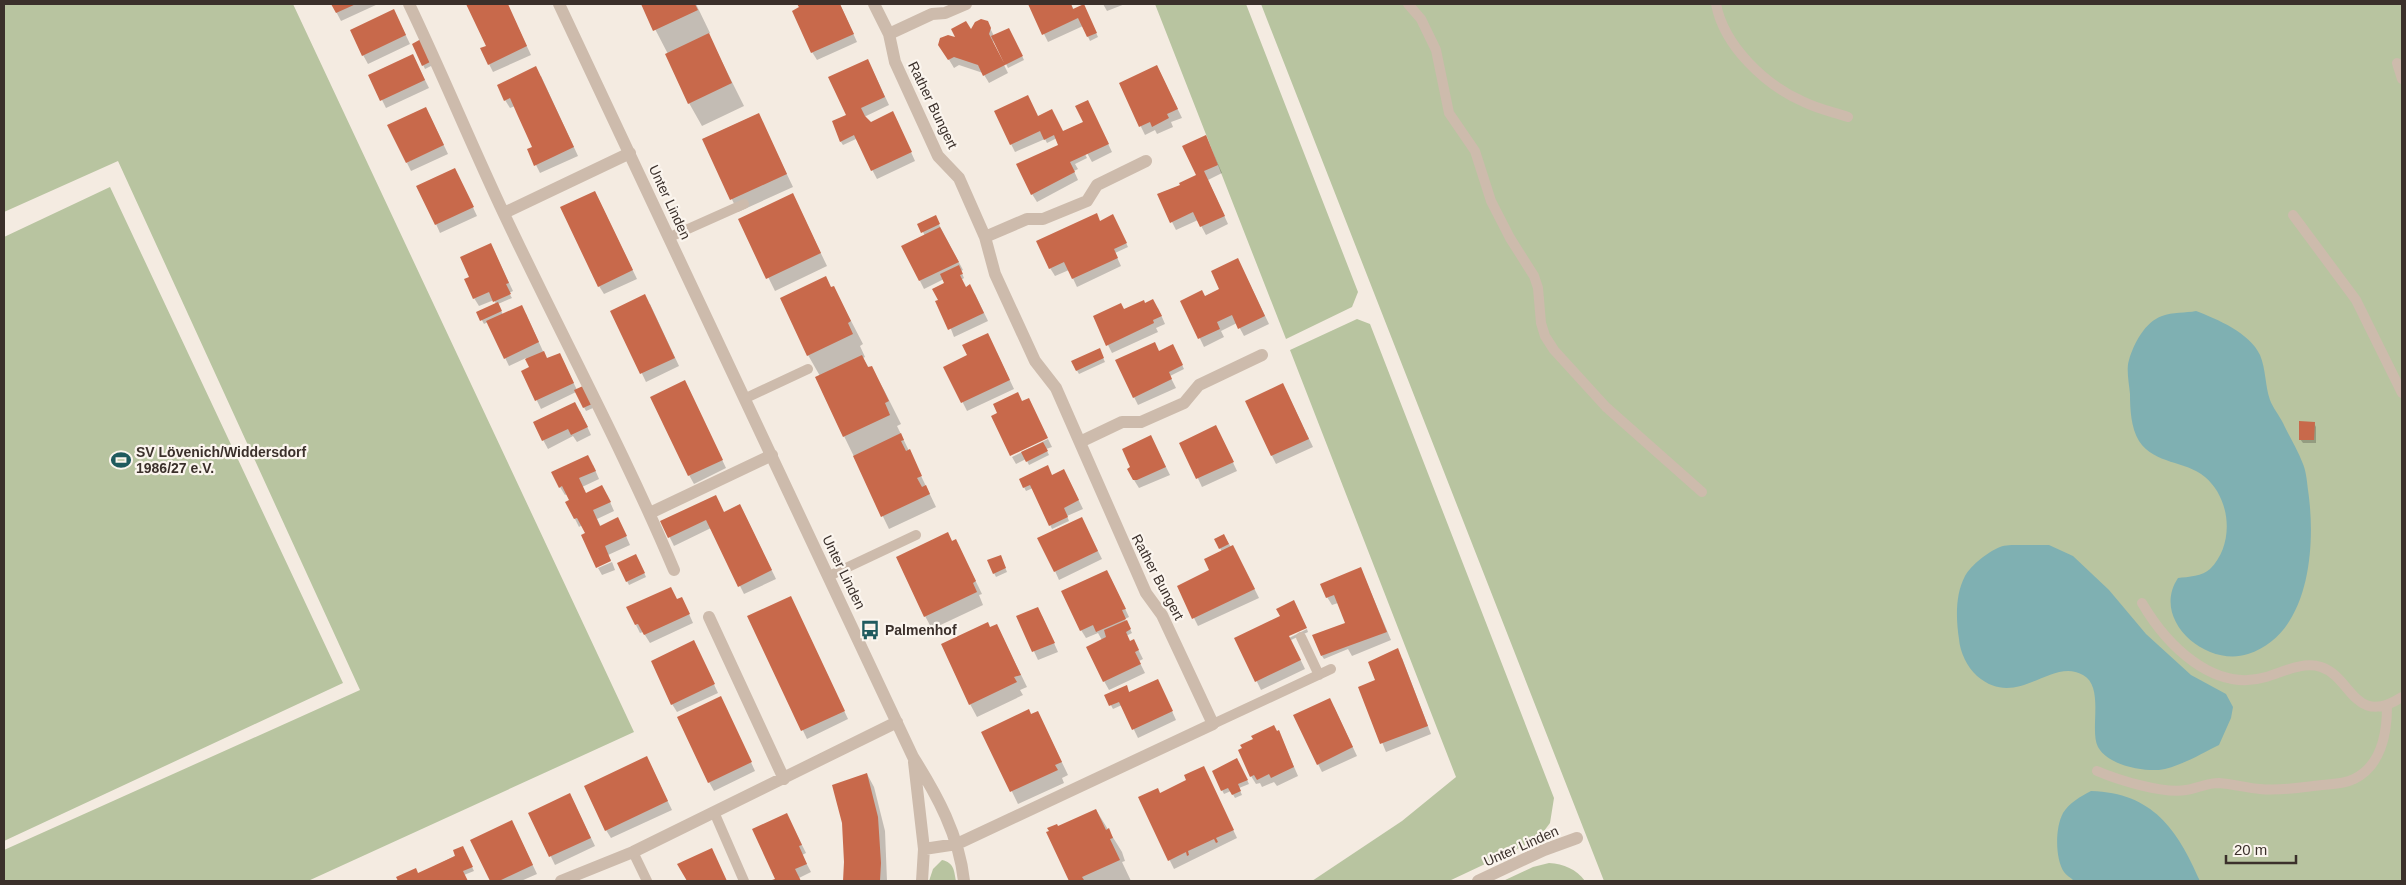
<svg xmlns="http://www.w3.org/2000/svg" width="2406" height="885" font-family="Helvetica,sans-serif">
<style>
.green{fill:#b8c4a0}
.water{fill:#7fb0b2}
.shadow{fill:#0003}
.building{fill:#c8694b}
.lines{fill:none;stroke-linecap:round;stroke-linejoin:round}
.service{stroke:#cdbbac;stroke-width:10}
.minor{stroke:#cdbbac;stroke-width:12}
.labels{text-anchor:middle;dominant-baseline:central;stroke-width:4.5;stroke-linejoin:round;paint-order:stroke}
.street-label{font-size:14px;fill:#3b302b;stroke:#fbf5ee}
.poi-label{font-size:14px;font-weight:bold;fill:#3b302b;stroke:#fbf5ee;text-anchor:start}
</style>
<rect width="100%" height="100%" fill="#f4ebe1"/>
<!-- green -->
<path class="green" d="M4 4H293L634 732 308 881H4V850L360 690 118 161 4 212Z
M1155 4H1246L1358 292 1352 307 1286 339Z
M1261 4H2402V881H1604Z
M110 187 343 683 4 841V237Z
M1357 319 1370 324 1554 798 1550 823 1538 839 1449 881H1312L1402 821 1456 777 1290 350Z
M942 860C954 863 954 870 956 881H929L933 869Z
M1549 863C1564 864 1576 869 1585 881H1503L1533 867Z"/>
<!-- water -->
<path class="water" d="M2196 311C2217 319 2250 333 2260 355 2266 369 2265 386 2270 400 2273 408 2279 415 2283 423 2289 436 2298 450 2303 464 2306 471 2307 481 2308 490 2316 543 2311 634 2248 654 2207 668 2150 620 2178 578 2188 577 2203 576 2210 569 2235 544 2231 499 2205 477 2185 460 2155 465 2139 441 2131 428 2130 409 2130 394 2129 383 2126 369 2129 360 2134 343 2145 322 2162 316 2172 312 2186 313 2196 311Z
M2018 545H2049L2073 556 2109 590 2146 634 2191 675 2226 694 2233 707 2231 718 2219 745C2203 753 2177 768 2159 770 2140 771 2108 765 2098 747 2089 730 2105 687 2083 675 2051 656 2018 711 1977 676 1967 667 1960 652 1959 639 1956 619 1955 595 1965 576 1971 565 1988 552 2000 547 2005 545 2013 545 2018 545Z
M2091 791C2153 793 2177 829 2200 881L2073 880C2071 878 2066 875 2064 872 2055 858 2055 828 2063 813 2069 803 2081 796 2091 791Z"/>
<!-- shadow -->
<path class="shadow" d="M332 4H378L341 21Z
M467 4H507L531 55 493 72 489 64 487 47Z
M642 4H696L710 33 708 34 744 106 702 126 689 103 668 54Z
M798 4H840L857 42 817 60 812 52Z
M1029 4H1071L1074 10 1085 9 1098 37 1090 41 1083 26 1048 42Z
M1103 4H1125L1107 11Z
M398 19 410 44 368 64 363 55Z
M987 22 994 36 1009 29 1024 60 1008 68 994 39 993 43 1008 73 989 83 983 73 959 65 954 68 945 53 957 39Z
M413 44 433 65 425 69Z
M417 64 429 88 386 108 382 100Z
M1157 66 1182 118 1171 122 1173 127 1157 134 1155 130 1145 135 1120 84Z
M872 69 889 105 864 117 871 123 897 121 915 161 877 179 856 139 843 145 841 142 847 115Z
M541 76 578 156 540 173 536 165 534 147 515 106 510 108 505 100Z
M1092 110 1112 152 1092 162 1087 153 1085 154 1087 158 1075 164 1078 169 1074 171 1078 180 1037 202 1032 194 1060 145 1057 138 1047 143 1045 139 1015 152 1011 144 1038 117 1062 132 1084 122Z
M758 114 793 187 738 212 703 139Z
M430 116 448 154 411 171 407 163Z
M1206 136 1222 173 1208 180 1228 224 1206 235 1198 220 1176 230 1158 194 1182 185 1198 175Z
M455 169 477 216 440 233 436 224Z
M595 192 637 279 604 294 599 286Z
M793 195 827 266 775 291 740 220Z
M935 217 963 270 961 271 964 278 961 280 965 288 975 294 988 321 954 337 940 300 946 283 944 279 924 289 920 281 925 236 919 224Z
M1115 220 1128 247 1115 253 1121 266 1077 287 1069 270 1055 276 1050 268 1100 222Z
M495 253 513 291 509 293 512 298 498 304 503 315 526 314 547 360 564 363 577 390 583 387 593 408 586 411 576 392 541 409 523 372 531 368 526 358 509 366 488 322 484 324 478 313 496 304 494 300 479 306 474 298 471 278Z
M1242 268 1269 324 1244 336 1237 323 1221 331 1224 337 1204 347 1182 301 1204 297 1221 289Z
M834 288 863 344 860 346 865 357 863 358 869 368 871 367 884 390 901 424 897 426 936 507 889 529 844 436 820 376 808 355 832 289Z
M650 304 679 366 646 382 612 311Z
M1144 304 1158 308 1165 324 1156 328 1158 332 1112 353 1108 345 1124 311Z
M1099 349 1105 362 1079 374 1072 362Z
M1175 350 1184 369 1170 376 1176 388 1138 405 1134 397 1159 352Z
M997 353 1014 389 967 411 945 367 969 356Z
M689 390 726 468 694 484 689 475Z
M1287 393 1313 447 1276 464 1272 456Z
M580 411 591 435 577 442 573 436 548 449 534 423Z
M2314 423 2316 427V443H2303L2300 439Z
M1220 435 1237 471 1202 487 1181 443Z
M1048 439 1052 447 1046 449 1049 455 1029 465 1026 459 1016 464 1012 457Z
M1155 445 1170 475 1139 488 1134 480Z
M593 465 599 479 582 487 586 494 607 495 614 511 597 519 601 527H622L630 545 608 555 611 560 597 566 586 534 582 525 579 527 567 503 571 501 567 494 565 495 560 487Z
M1051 476 1068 478 1083 509 1067 516 1069 521 1052 529 1033 488 1026 491 1020 479Z
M740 505 776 579 744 594 711 528 674 546 662 522 724 513Z
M1086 527 1102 559 1059 580 1055 571Z
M1224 536 1243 566 1259 598 1198 626 1194 618 1211 571 1222 552 1216 540Z
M956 541 982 594 979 595 983 605 932 629 925 616 952 542Z
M638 559 646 577 629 585 627 581Z
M1002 560 1007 572 996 577 994 573Z
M612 562 615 570 602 575 598 568Z
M1361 569 1391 640 1352 656 1348 649 1324 659 1322 656 1347 624 1338 603 1332 605 1327 597Z
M1111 579 1129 617 1125 619 1132 633 1126 636 1130 643 1138 649 1143 659 1139 661 1145 673 1109 690 1104 681 1103 642 1098 633 1086 638 1081 630Z
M677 600 686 607 693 623 650 643 643 632 640 633 636 625Z
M795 606 848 719 807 739 749 617Z
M1042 616 1058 652 1038 660 1018 617Z
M990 628 1003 638 1027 687 1020 690 1023 695 977 717 970 704Z
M1307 629 1308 632 1291 640 1305 669 1261 690 1236 639 1289 635V638Z
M698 650 718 693 677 712 672 704Z
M1402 658 1431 734 1386 752 1360 688 1377 681Z
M1162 689 1176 720 1138 738 1122 705 1113 709 1106 696 1128 690 1130 694Z
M725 706 755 771 714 791 709 782Z
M1334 707 1357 756 1322 772 1318 764Z
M1031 715 1044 725 1068 775 1062 778 1064 783 1018 804 983 732Z
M1279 732 1298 776 1277 786 1274 782 1262 787 1260 783 1256 784 1251 776Z
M1239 763 1249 784 1239 788 1242 795 1235 798 1231 791 1224 794 1222 790Z
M651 766 672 810 611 838 606 830Z
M867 774 874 787 885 831 887 881H844L846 862Z
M1208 776 1237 838 1174 869 1139 798 1160 794 1188 781Z
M574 803 595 846 555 865 530 814Z
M1096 810 1122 852 1125 861 1122 862 1131 881H1070L1048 833Z
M791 823 806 853 802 855 811 872 799 878 800 881H772L777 879Z
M516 830 537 874 521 881H491L472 841Z
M464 851 474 871 464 875 467 881H399L398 878 418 875Z"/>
<!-- building -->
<path class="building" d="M331 4H356L336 13Z
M466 4H508L527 46 488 65 480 48 486 46Z
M641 4H695L698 10 653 31Z
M797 4H840L854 34 811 53 792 11 799 7Z
M1028 4H1071L1073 9 1084 4 1097 33 1087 37 1078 18 1042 35Z
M394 9 406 35 362 56 350 30Z
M981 19 988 21 991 28 989 34 1004 63 991 36 1009 28 1023 56 983 76 978 65 954 57 948 60 938 45 940 38 948 35 955 37 951 29 966 21 971 29 975 22Z
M709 33 732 83 688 104 665 54Z
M421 39 432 61 422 66 412 44Z
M413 54 425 80 380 101 368 75Z
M868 59 885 97 861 108 865 116 871 122 893 111 912 152 871 171 854 135 840 142 832 121 846 115 828 77Z
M1157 65 1178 109 1167 114 1169 118 1152 127 1150 122 1139 127 1119 83Z
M536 66 574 147 534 166 527 149 532 147 517 114 510 98 504 101 497 85Z
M1028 95 1038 116 1052 109 1063 131 1083 122 1075 106 1088 100 1109 144 1070 162 1075 172 1031 195 1016 164 1058 145 1054 135 1044 140 1040 131 1010 145 994 111Z
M426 107 444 145 406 163 387 125Z
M759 113 787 174 730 200 702 139Z
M1206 135 1218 165 1204 171 1225 216 1200 227 1193 212 1170 223 1157 194 1180 185 1179 183 1196 175 1182 146Z
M455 168 474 207 435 225 416 186Z
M595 191 633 270 598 287 560 207Z
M793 193 821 253 766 279 738 219Z
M1097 213 1100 221 1113 214 1127 243 1114 249 1118 258 1072 279 1064 262 1049 269 1036 241Z
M936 215 940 224 921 233 917 224Z
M940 227 959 262 919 281 901 246Z
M491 243 509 283 506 284 511 294 493 302 489 292 473 299 464 279 469 277 460 257Z
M1238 258 1265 316 1238 329 1232 315 1217 322 1220 329 1198 339 1180 301 1202 290 1205 296 1219 289 1211 271Z
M959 265 963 274 960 275 966 287 970 284 984 313 948 330 935 301 938 300 932 289 944 283 940 274Z
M826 276 831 287 834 286 851 321 848 323 853 334 807 356 780 298Z
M645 294 675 358 640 374 610 311Z
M1153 299 1162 316 1153 320 1154 323 1106 346 1093 316 1121 303 1124 309 1144 300 1145 303Z
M498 302 502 311 480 321 476 312Z
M522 305 539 342 504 359 486 321Z
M988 333 1010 380 961 403 943 367 967 355 962 345Z
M1155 342 1159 351 1173 344 1183 365 1169 372 1172 379 1133 398 1115 360Z
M1100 348 1104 358 1076 371 1071 361Z
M544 351 547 358 560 353 574 383 535 401 521 371 529 367 525 359Z
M862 355 868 367 872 366 889 401 885 403 890 415 843 437 815 377Z
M685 380 723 460 688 476 650 397Z
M1283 383 1309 439 1271 456 1245 401Z
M583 386 592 404 583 408 574 390Z
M1018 392 1022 401 1029 398 1048 438 1010 456 991 416 997 413 993 404Z
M575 402 588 427 571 435 568 429 542 441 533 422Z
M2299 421 2315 422 2314 440H2299Z
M1216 425 1234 462 1196 479 1179 443Z
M901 433 904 440 901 441 906 451 910 449 922 476 917 478 922 487 926 485 930 494 881 517 853 456Z
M1151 435 1166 467 1137 480H1133L1127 469 1130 467 1122 449Z
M1043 442 1048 451 1026 462 1021 452Z
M588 455 596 471 579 478 586 493 602 485 611 502 593 510 600 526 618 517 627 536 605 546 611 561 596 568 581 535 585 533 577 518 574 519 565 502 569 500 562 486 559 488 551 472Z
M1048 465 1052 475 1064 469 1079 500 1064 508 1068 517 1049 526 1030 485 1023 488 1019 479Z
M716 495 724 512 740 504 772 570 738 587 706 520 668 538 660 521Z
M1082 517 1098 551 1054 572 1037 538Z
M948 532 952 541 956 539 976 581 973 583 977 592 924 617 896 557Z
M1224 534 1229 544 1219 549 1214 539Z
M1233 545 1255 589 1192 619 1177 586 1209 570 1204 559Z
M636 554 645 573 626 582 617 563Z
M1001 555 1006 568 993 574 987 560Z
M1361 567 1387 632 1321 656 1312 635 1345 623 1334 595 1326 598 1320 584Z
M1107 570 1126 609 1122 610 1126 619 1096 632 1093 625 1080 631 1061 591Z
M671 587 677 599 682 597 690 614 644 635 638 624 635 625 626 607Z
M791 596 845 711 801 731 747 616Z
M1294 600 1307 628 1289 636 1301 660 1255 682 1234 638 1280 616 1276 609Z
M1038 607 1055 643 1032 652 1016 616Z
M1127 620 1131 629 1126 632 1130 641 1134 639 1139 650 1135 652 1141 664 1103 682 1086 647 1106 637 1104 630Z
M988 622 990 627 997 624 1021 675 1014 677 1017 682 969 705 941 644Z
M694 640 715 684 671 705 651 661Z
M1398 648 1428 726 1380 744 1358 687 1375 680 1368 662Z
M1158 679 1173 711 1132 730 1119 702 1109 706 1104 695 1127 685 1129 692Z
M721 696 752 762 708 783 677 717Z
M1330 698 1353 747 1317 765 1293 715Z
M1029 709 1031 714 1038 711 1062 762 1055 765 1058 770 1010 792 981 732Z
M1274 725 1277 731 1279 730 1294 767 1271 778 1269 774 1257 780 1254 775 1250 777 1238 750 1242 748 1240 745 1253 739 1251 736Z
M647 756 668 801 605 831 584 786Z
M1237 758 1248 780 1238 784 1241 791 1232 795 1228 788 1221 791 1212 771Z
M1204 766 1234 830 1216 838 1218 842 1216 843 1214 839 1188 851 1189 855 1187 856 1186 852 1168 861 1138 797 1158 788 1160 793 1186 780 1184 775Z
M867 773 878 817 881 863 880 881H843L844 862 842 823 832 785Z
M570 793 591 838 549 857 528 813Z
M1096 809 1106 830 1109 828 1113 838 1110 839 1120 860 1082 877 1084 880 1081 881H1069L1046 832 1049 831 1047 828 1057 824 1058 826Z
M787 813 802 845 799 846 807 864 795 869 801 881H769L775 879 752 829Z
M512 820 533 865 499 881H490L470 840Z
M463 846 473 867 463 871 468 881H398L396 877 416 868 418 873 455 856 453 850Z
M712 848 727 881H687L677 864Z"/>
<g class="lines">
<!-- service -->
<path class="service" d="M1408 4 1421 19 1436 50 1449 113 1475 151 1491 201 1510 238 1534 276 1538 288 1541 323 1545 336 1554 350 1606 407 1702 492
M1716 4C1724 46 1765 85 1804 102 1818 109 1833 112 1848 117
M2397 63 2402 79
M2293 215 2356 300 2402 393
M670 237 744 204
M746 398 808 369
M829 576 916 535
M2142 603C2166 644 2213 693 2266 677 2283 672 2303 661 2321 667 2352 677 2354 728 2402 697
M1301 637 1319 675
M1213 724 1331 669
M2097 771C2118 780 2163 794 2186 790 2198 788 2207 783 2219 783 2233 784 2247 788 2260 789 2278 791 2296 788 2313 786 2327 784 2342 785 2354 779 2381 766 2387 733 2387 707
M714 812 744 881
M633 852 647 881"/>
<!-- minor -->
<path class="minor" d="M409 4C442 73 471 144 504 214 560 333 623 449 674 570
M559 4 913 757C937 795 959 835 964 881
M874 4 889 34 895 62 938 156 959 178 985 237 995 274 1035 361 1056 388 1146 593 1162 615 1213 724 957 844 924 849
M889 34 932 14 945 13 966 4
M504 213 630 153
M985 237 1027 219H1043L1087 201 1097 185 1146 161
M1080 442 1122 422H1141L1184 403 1199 385 1262 355
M650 513 772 455
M709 617 784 779
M914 762 924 849 922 881
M561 881 633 852 897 722
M1478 881 1544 850 1577 838"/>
</g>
<!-- icons -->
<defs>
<symbol id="stadium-bare" viewBox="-9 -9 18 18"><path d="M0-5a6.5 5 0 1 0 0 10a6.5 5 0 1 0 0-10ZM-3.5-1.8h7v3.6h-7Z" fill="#1f5a5e" stroke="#fbf5ee" stroke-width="2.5" paint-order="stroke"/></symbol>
<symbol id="bus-bare" viewBox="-9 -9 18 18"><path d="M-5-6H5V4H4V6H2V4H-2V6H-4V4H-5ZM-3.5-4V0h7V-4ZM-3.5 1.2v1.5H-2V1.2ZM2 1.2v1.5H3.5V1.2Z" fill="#1f5a5e" stroke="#fbf5ee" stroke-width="2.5" paint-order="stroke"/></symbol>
</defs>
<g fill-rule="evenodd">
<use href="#stadium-bare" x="107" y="446" width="28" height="28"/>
<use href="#bus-bare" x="856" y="616" width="28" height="28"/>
</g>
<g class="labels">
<!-- street labels -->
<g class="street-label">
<text transform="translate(933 105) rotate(64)">Rather Bungert</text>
<text transform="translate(670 202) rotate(65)">Unter Linden</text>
<text transform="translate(844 572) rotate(64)">Unter Linden</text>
<text transform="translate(1158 577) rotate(62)">Rather Bungert</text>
<text transform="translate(1521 846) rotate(-24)">Unter Linden</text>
</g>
<!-- poi labels -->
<g class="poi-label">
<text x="136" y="452">SV Lövenich/Widdersdorf<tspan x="136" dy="16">1986/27 e.V.</tspan></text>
<text x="885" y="630">Palmenhof</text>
</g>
</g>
<!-- border -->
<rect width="2406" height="885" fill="none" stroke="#3b302b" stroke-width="10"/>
<!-- scale -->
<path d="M2226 855v8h70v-8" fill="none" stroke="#3b302b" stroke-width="2.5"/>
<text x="2234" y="855" font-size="15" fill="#3b302b" stroke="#fbf5ee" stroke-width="4" paint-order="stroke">20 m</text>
</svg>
